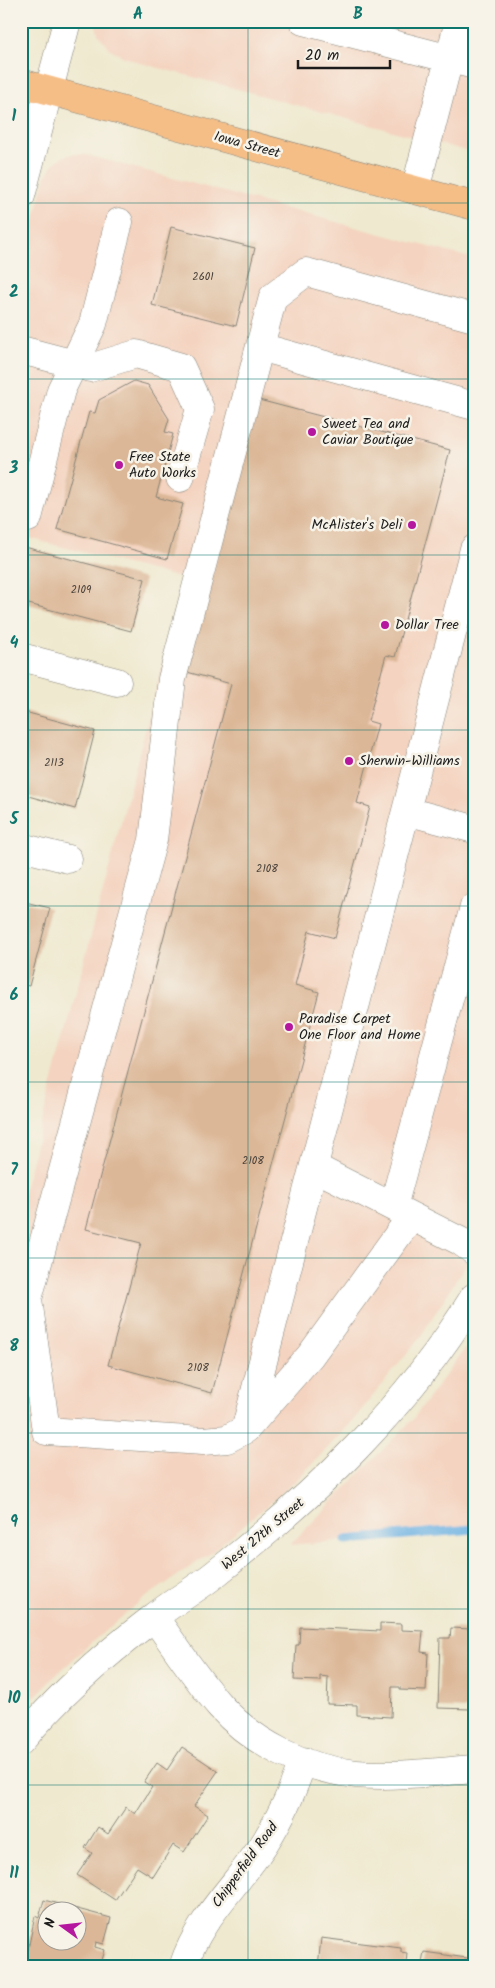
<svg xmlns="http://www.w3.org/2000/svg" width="495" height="1988" font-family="Kalam,sans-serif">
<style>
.built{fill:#f4d3c0}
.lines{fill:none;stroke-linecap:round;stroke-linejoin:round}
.stream{stroke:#6eb3e4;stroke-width:9}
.building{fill:#dcb797;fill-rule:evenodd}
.minor-casing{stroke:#868276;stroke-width:29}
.highway-casing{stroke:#868276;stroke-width:29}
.path{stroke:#868276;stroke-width:3;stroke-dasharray:1 4;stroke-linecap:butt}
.minor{stroke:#fff;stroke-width:28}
.highway{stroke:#f6be87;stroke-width:28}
.grid{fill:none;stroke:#0f766e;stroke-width:1;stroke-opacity:0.55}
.poi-dot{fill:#b5179e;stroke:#f7f3e8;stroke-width:2}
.labels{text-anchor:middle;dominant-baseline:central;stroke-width:5;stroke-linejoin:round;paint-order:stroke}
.number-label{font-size:11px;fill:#4c433b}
.street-label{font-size:14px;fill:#1c1c1c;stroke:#f7f3e8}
.poi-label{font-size:14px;fill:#1c1c1c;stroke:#f7f3e8;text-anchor:start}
.neatline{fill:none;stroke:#0f766e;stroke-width:2}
.grid-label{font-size:16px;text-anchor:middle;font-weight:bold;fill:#0f766e}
</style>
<rect width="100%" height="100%" fill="#f7f3e8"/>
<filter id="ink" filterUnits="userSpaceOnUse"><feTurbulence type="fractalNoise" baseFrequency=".02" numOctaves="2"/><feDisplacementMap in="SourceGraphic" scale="10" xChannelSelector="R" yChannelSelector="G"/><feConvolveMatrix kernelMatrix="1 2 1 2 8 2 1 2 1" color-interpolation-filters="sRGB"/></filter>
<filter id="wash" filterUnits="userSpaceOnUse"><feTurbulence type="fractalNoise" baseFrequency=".0096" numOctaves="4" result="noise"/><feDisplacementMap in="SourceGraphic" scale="20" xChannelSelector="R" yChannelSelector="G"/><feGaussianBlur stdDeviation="1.12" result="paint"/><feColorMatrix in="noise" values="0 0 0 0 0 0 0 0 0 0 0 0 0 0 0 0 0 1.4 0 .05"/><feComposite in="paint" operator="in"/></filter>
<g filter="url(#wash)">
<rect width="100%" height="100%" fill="#efe9cf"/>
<!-- built -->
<path class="built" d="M95 21H474V153L141 63 122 56 109 48 98 34Z
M73 154H83L474 259V1252L419 1339 351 1423 297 1480 208 1555 142 1600 92 1642 53 1678 21 1711V1202L185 579 21 536V271L46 176 53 164 62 157Z
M474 1337V1529L290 1545 413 1419Z"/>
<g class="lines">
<!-- stream -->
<path class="stream" d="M346 1540 474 1529"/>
</g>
<g id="blocks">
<!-- building -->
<path class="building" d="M171 227 255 248 236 326 152 305Z
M134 381 148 385 169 419 165 432 173 434 156 497 183 504 167 559 57 529 89 412 95 413 99 400Z
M259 400 450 450 395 657 386 655 368 721 378 724 357 803 370 807 335 938 309 931 295 985 319 992 212 1393 108 1365 141 1243 86 1229 231 684 187 672Z
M21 546 145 579 131 631 21 602Z
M21 711 95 731 75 809 21 794Z
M21 901 50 908 29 986 21 984Z
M380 1623 401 1624V1630L423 1631 421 1652 428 1653 426 1691 400 1690V1687H392L391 1717 357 1715V1705L327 1704 328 1677 320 1676V1681L294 1680 296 1645H299L300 1627 380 1631Z
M451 1628 471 1629V1639H474V1696H470V1709L438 1708 440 1638H450Z
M182 1747 218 1771 194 1806 208 1815 184 1852 173 1845 153 1877 137 1867 115 1900 77 1875 92 1853 85 1848 98 1827 108 1834 126 1807 135 1814 152 1787 144 1782 157 1763 167 1770Z
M44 1900 111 1918 104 1944 96 1942 95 1947 105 1950 100 1967H21V1952L27 1954 35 1916 39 1918ZM48 1910H78V1940H48Z
M321 1938 401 1948V1952L407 1953 406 1964 420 1967H318Z
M424 1952 474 1959 473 1967H421Z"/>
</g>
</g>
<g filter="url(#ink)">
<use href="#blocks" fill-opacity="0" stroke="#868276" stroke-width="1"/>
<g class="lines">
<defs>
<path id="minor" d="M303 21 474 65
M415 190 459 21
M21 196 67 21
M260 347 474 406
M21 350 90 368 136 354 181 367 200 409 180 478
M28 518 61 390 93 324 119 222
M21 657 117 682
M406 811 474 829
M21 847 68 859
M314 1167 460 1241 474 1251
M393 1207 474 907
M411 1217 310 1356 246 1429 227 1439 203 1441 46 1431 28 1299 153 840 172 679 273 297 306 272 474 318
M247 1423 474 549
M154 1617C175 1646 196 1679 220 1706 254 1744 305 1769 356 1774 395 1777 435 1772 474 1769
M21 1741C59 1694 106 1654 153 1618 173 1602 195 1590 215 1574 315 1495 407 1407 474 1297
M183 1967C198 1919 237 1885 264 1844 282 1816 292 1792 303 1761"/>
<path id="highway" d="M21 83 474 206"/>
</defs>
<!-- minor casing -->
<use href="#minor" class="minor-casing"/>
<!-- highway casing -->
<use href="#highway" class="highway-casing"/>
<!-- path -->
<path class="path" d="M471 139 474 130"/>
<!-- minor -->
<use href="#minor" class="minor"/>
<!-- highway -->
<use href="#highway" class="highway"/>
</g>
</g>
<!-- grid -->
<path class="grid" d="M248 21V1967M21 203H474M21 379H474M21 555H474M21 730H474M21 906H474M21 1082H474M21 1258H474M21 1433H474M21 1609H474M21 1785H474"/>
<!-- markers -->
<g class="poi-dot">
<circle cx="312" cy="432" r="5"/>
<circle cx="119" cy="465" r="5"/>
<circle cx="412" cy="525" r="5"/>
<circle cx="385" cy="625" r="5"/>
<circle cx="349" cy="761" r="5"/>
<circle cx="289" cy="1027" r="5"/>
</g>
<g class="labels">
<!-- number labels -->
<g class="number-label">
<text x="203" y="277">2601</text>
<text x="81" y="590">2109</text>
<text x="54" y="763">2113</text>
<text x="267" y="869">2108</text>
<text x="253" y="1161">2108</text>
<text x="198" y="1368">2108</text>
</g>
<!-- street labels -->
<g class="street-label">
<text transform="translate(247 145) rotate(15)">Iowa Street</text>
<text transform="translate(263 1534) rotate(-40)">West 27th Street</text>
<text transform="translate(245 1865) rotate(-54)">Chipperfield Road</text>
</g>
<!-- poi labels -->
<g class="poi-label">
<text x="322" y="424">Sweet Tea and<tspan x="322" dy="16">Caviar Boutique</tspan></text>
<text x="129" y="457">Free State<tspan x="129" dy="16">Auto Works</tspan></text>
<text x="402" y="525" text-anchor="end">McAlister's Deli</text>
<text x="395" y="625">Dollar Tree</text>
<text x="359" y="761">Sherwin-Williams</text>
<text x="299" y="1019">Paradise Carpet<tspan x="299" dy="16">One Floor and Home</tspan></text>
</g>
</g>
<!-- margin -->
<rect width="495" height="1988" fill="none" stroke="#f7f3e8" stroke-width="55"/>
<!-- north arrow -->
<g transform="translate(62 1926) rotate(285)"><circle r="24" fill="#f7f3e8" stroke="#9f9d96"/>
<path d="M0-4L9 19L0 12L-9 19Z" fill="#b5179e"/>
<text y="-8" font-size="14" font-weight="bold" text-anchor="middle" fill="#1c1c1c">N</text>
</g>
<!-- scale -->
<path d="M298 60v8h92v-8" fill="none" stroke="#1c1c1c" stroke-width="2.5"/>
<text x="305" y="60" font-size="15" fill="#1c1c1c" stroke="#f7f3e8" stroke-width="4" paint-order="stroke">20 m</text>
<rect x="28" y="28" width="440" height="1932" class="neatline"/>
<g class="grid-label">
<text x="138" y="19">A</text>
<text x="358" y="19">B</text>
<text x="14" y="121">1</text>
<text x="14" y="297">2</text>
<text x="14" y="473">3</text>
<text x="14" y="648">4</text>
<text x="14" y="824">5</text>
<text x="14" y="1000">6</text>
<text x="14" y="1175">7</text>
<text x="14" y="1351">8</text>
<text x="14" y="1527">9</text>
<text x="14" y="1703">10</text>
<text x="14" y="1878">11</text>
</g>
</svg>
